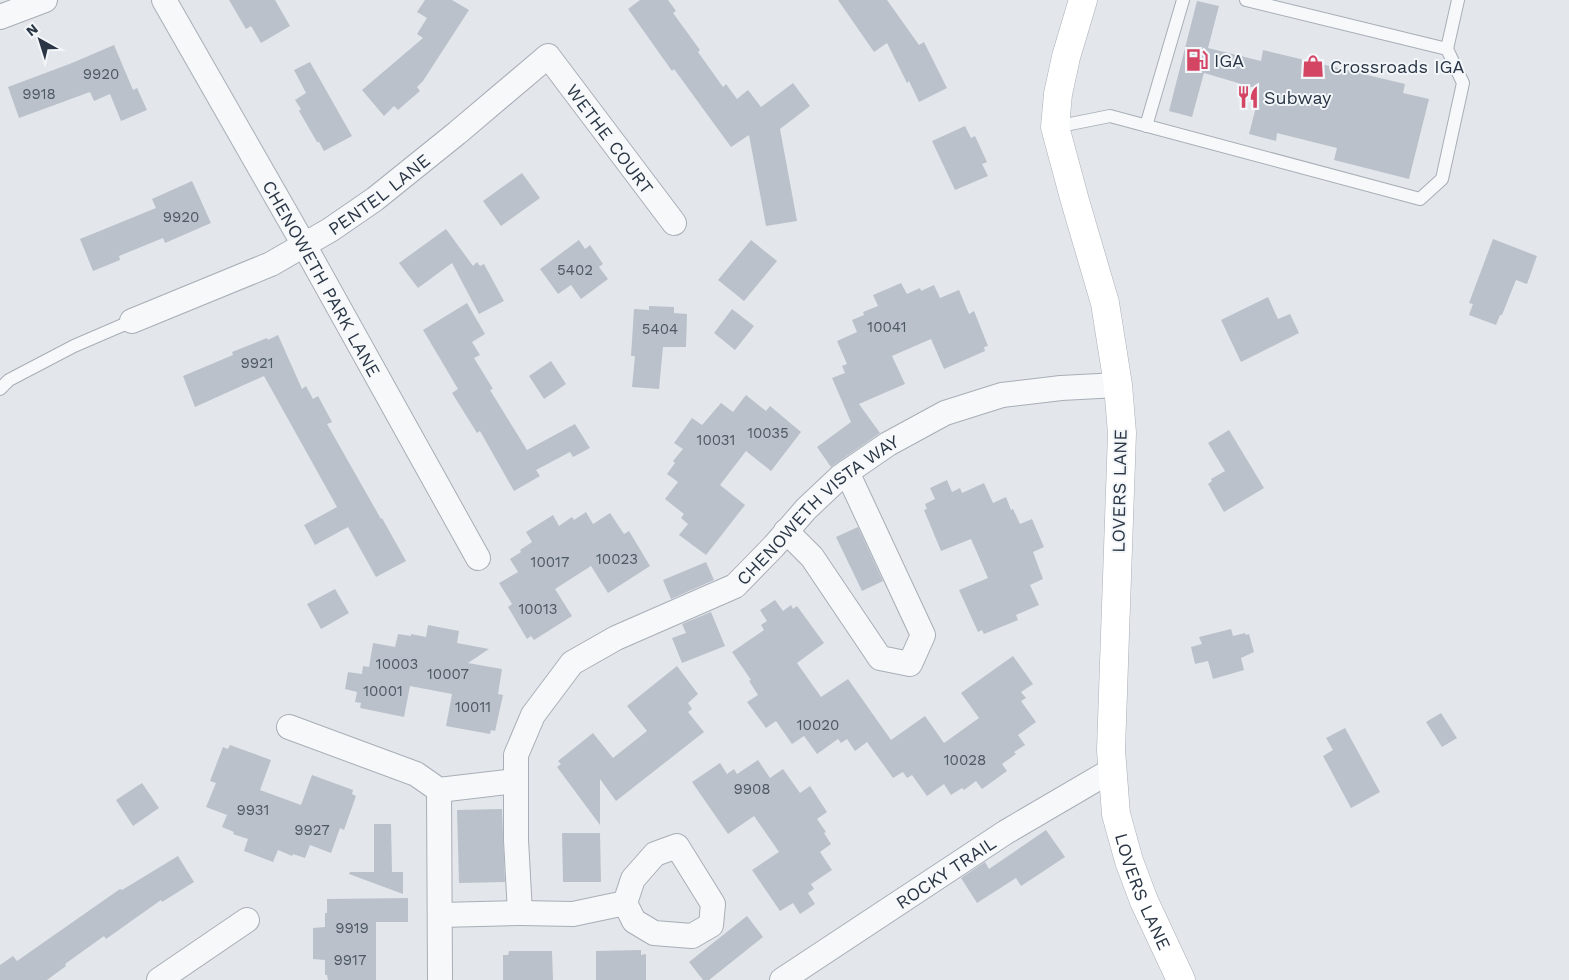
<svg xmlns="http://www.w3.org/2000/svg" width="1569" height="980" font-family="'Work Sans',sans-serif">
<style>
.building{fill:#bac1ca}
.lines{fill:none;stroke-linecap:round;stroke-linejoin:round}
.lane-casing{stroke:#a8aeb7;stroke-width:14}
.street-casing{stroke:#a8aeb7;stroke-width:26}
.secondary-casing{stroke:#a8aeb7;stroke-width:29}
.lane{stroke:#f6f8fa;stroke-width:12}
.street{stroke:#f6f8fa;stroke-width:24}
.secondary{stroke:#fff;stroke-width:28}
.labels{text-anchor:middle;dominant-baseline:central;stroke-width:4;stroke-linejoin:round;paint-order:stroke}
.number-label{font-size:15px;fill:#4e5966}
.poi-label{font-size:18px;fill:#2a3645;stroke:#f3f6f9;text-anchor:start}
.street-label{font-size:18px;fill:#2a3645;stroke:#f3f6f9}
</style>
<rect width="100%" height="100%" fill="#e3e7ec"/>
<!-- building -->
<path class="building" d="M229 0H275L290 26 261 43 251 26 246 29Z
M425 0H452L469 10 423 81 417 87 420 91 398 110 394 106 384 116 362 90 423 38 417 34 427 18 417 12Z
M640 0H668L676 11 673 13 700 50 698 52 723 87 726 84 737 99 748 90 761 107 793 83 810 106 780 129 797 221 766 226 749 135 731 147 674 69 672 71 628 9Z
M838 0H887L919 45 924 42 947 88 919 102 909 81 907 83 887 43 874 52Z
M1197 1 1219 6 1208 48 1261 61 1263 50 1405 84 1403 93 1429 99 1409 179 1334 160 1337 148 1277 133 1276 141 1249 134 1256 107 1251 106 1255 88 1204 73 1192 117 1169 111Z
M114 45 133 90 137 88 147 110 121 121 110 94 94 101 90 92 19 118 8 87 72 63Z
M310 62 352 136 324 151 319 142H317L299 111 301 109 295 100 306 93 294 70Z
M965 126 971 138 975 136 987 162 982 164 988 176 955 190 932 141Z
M522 173 540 198 501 226 483 201Z
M192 181 211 223 165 243 163 238 119 256 120 260 93 271 80 239 156 208 152 199Z
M446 229 473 266 477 262 480 266 484 264 504 301 479 314 452 263 418 288 399 263Z
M1493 239 1537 256 1527 284 1516 280 1502 315H1500L1496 325 1469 315 1473 304 1469 303Z
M579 240 585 249 590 245 603 264 599 267 608 279 581 299 571 285 558 294 540 269Z
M751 240 777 261 744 301 718 280Z
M901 283 907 294 920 288 921 291 934 285 940 298 959 290 969 314 974 311 988 346 984 347 985 351 944 369 931 339 892 356 905 384 859 404 880 433 831 467 817 447 851 422 832 378 845 373 842 366 847 364 837 341 857 332 852 320 864 315 863 312 878 306 873 295Z
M1268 297 1278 319 1290 314 1299 333 1241 362 1221 320Z
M467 303 485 334 472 342 480 355 474 358 493 389 490 390 527 450 575 424 590 448 573 457 570 452 536 470 540 476 514 491 480 431 477 433 452 393 458 389 423 330Z
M649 306 674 307V313L687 314 686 347H663L659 389 632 387 635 356H631L634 309 649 310Z
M732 309 754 326 735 350 714 333Z
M278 335 302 389 306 386 313 399 318 396 332 422 327 424 381 519 382 518 406 561 376 577 348 527 315 545 304 525 337 507 264 376 195 407 183 376 233 355 232 352 267 338 268 340Z
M551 361 566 384 544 399 529 376Z
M746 395 766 411 770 406 801 432 771 471 746 451 720 485 745 505 706 555 679 535 688 524 681 518 684 514 665 499 678 482 667 474 675 463 673 461 683 449 674 443 692 418 702 425 721 403 733 412Z
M1229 430 1264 488 1224 512 1208 484 1212 481 1211 479 1225 471 1208 443Z
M947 480 952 492 960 488 962 493 984 483 993 503 1006 497 1011 510 1013 509 1020 524 1032 519 1044 547 1033 552 1043 579 1030 585 1039 605 1016 615 1018 620 984 634 982 630 978 632 959 590 988 578 971 539 941 551 924 510 927 509 925 504 935 499 930 488Z
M586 512 593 524 610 513 624 534 629 531 650 566 608 593 591 566 555 589 572 616 534 640 531 636 527 639 508 607 512 604 499 583 518 572 510 559 521 552 520 550 532 542 526 532 553 515 559 526 572 517 574 520Z
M858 527 883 581 862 591 836 537Z
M706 562 714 580 671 599 663 580Z
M335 589 349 613 321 629 307 604Z
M775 600 783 611 791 605 793 609 797 606 824 643 797 663 821 697 848 679 891 740 925 716 944 743 979 718 961 693 1013 656 1033 684 1021 692 1026 698 1021 701 1036 722 1018 735 1025 745 1014 752 1016 754 1002 764 1007 771 982 789 976 781 964 790 962 788 951 795 944 784 927 796 912 775 907 778 903 772 893 778 867 742 855 751 847 739 841 743 838 739 817 754 804 736 792 744 776 721 766 728 747 702 758 695 749 681 751 680 732 652 764 630 761 625 767 621 760 610Z
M711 612 725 646 682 663 672 638 686 633 682 624Z
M428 625 459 631 457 643 489 649 468 663 502 669 498 694 503 695 495 731 491 730 490 734 446 726 452 694 410 686 404 717 360 708 361 703 355 702 357 692 345 689 348 672 362 674 363 666 369 667 373 643 395 647 398 634 411 636V634L426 637Z
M1231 629 1233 636 1245 633 1246 635 1249 634 1254 652 1241 658 1244 670 1213 679 1208 661 1195 664 1191 647 1202 644 1199 637Z
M677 666 698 694 688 703 692 709 688 712 704 732 616 801 600 779V825L557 767 561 764 558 761 593 733 613 758 647 731 627 706Z
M1441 713 1457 738 1442 747 1426 722Z
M1345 728 1380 792 1351 808 1323 756 1333 750 1326 738Z
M230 745 271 760 260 790 301 805 312 775 353 790 352 794 356 796 344 830 340 828 331 853 310 845 305 858 293 854 292 856 278 850 273 862 244 851 248 839 233 834 234 832 222 827 227 815 206 807 216 783 210 781 223 747 228 749Z
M758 760 770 778 783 769 800 793 810 786 827 812 817 819 826 832 824 833 831 844 820 852 832 870 811 884 814 889 808 893 815 904 800 914 793 903 780 911 752 870 779 852 754 816 728 834 692 782 720 763 727 774 734 769 737 774Z
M142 783 159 808 133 826 116 800Z
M502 809 505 882 459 883 457 810Z
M374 824H391L392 872H403V894L349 874 350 872H374Z
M1046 830 1065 857 1021 886 1016 878 977 903 961 878 985 862 989 869Z
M562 833H600L601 882H563Z
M178 856 194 882 162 902 161 900 106 939 104 936 65 964 66 966 47 980H0V965L13 956 17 961 120 889 122 890Z
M408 898V922H376V980H328L327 975H325V960L313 959V928L325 927V913H327V899Z
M747 916 763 937 709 980H703L689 962Z
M641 950V955L646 954V980H596V951Z
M509 951H552L553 980H503V955H508Z"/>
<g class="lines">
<defs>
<path id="lane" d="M1246 0 1447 49
M1146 126 1183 0
M1055 127 1110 116 1420 199 1442 179 1463 83 1447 49 1458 0
M0 389 9 380 74 346 132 321"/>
<g id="street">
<path id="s1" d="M164 0 304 245 478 558"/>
<path d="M0 17 45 0"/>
<path id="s2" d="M132 321 271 264 330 230 375 199 457 133 548 56 674 223"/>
<path d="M786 531 812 557 880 658 910 664 923 635 847 472"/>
<path d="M289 727 416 774 439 790 516 781"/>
<path d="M439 790 440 979"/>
<path id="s3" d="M625 903 634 921 654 933 692 936 711 925 713 904 677 846 655 854 633 879 625 903 573 914 520 913 516 840V755L533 715 572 663 616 638 735 586 774 546 806 509 840 477 888 444 945 413 1002 395 1061 388 1118 385"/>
<path d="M440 915 520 913"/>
<path d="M159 980 247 920"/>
<path id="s4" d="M782 980 1006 832 1112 770"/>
</g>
<g id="secondary">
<path id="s5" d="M1083 0 1066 57 1058 94 1055 127 1075 201 1105 303 1118 385 1122 433 1111 750 1116 814 1129 861 1144 901 1181 980"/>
</g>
</defs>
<!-- lane casing -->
<use href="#lane" class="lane-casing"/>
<!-- street casing -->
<use href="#street" class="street-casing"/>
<!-- secondary casing -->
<use href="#secondary" class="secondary-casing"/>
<!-- lane -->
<use href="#lane" class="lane"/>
<!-- street -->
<use href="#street" class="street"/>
<!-- secondary -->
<use href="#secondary" class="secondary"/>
</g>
<!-- icons -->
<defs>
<symbol id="fuel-bare" viewBox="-9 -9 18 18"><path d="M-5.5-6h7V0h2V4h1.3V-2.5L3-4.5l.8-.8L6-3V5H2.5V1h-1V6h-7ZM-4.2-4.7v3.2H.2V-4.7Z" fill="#d44564" stroke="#f3f6f9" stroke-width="2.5" paint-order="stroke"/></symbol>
<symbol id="shop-bare" viewBox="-9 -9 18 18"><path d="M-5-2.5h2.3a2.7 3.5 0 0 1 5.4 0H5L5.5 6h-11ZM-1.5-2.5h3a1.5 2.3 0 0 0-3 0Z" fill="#d44564" stroke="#f3f6f9" stroke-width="2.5" paint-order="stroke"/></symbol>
<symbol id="restaurant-bare" viewBox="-9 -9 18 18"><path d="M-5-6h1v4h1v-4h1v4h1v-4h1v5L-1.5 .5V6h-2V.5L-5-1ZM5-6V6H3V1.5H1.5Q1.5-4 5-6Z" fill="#d44564" stroke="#f3f6f9" stroke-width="2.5" paint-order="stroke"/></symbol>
</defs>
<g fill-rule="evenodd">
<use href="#fuel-bare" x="1181" y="44" width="32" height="32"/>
<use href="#shop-bare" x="1297" y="50" width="32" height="32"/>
<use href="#restaurant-bare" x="1232" y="81" width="32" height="32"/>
</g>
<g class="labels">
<!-- number labels -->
<g class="number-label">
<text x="101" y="74">9920</text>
<text x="39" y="94">9918</text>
<text x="181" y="217">9920</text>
<text x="575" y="270">5402</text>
<text x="887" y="327">10041</text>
<text x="660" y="329">5404</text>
<text x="257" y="363">9921</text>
<text x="768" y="433">10035</text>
<text x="716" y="440">10031</text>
<text x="617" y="559">10023</text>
<text x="550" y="562">10017</text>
<text x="538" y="609">10013</text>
<text x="397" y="664">10003</text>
<text x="448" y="674">10007</text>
<text x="383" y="691">10001</text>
<text x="473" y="707">10011</text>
<text x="818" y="725">10020</text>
<text x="965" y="760">10028</text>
<text x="752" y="789">9908</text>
<text x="253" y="810">9931</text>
<text x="312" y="830">9927</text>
<text x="352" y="928">9919</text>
<text x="350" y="960">9917</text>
</g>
<!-- poi labels -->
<g class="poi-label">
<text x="1214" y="60">IGA</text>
<text x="1330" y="66">Crossroads IGA</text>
<text x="1264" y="97">Subway</text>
</g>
<!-- street labels -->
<g class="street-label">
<text stroke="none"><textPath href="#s2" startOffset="601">WETHE COURT</textPath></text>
<text stroke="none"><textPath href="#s2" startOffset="279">PENTEL LANE</textPath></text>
<text stroke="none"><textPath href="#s1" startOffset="320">CHENOWETH PARK LANE</textPath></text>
<text transform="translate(1119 491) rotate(-89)">LOVERS LANE</text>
<text stroke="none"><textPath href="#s3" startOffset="941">CHENOWETH VISTA WAY</textPath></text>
<text stroke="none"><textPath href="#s4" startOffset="196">ROCKY TRAIL</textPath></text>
<text stroke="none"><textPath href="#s5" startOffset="908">LOVERS LANE</textPath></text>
</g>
</g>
<!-- north arrow -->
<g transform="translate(40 40) rotate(321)" stroke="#f3f6f9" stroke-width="4" paint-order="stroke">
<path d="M0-4L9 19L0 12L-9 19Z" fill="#2a3645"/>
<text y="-8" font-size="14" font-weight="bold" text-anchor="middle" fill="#2a3645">N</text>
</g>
</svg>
